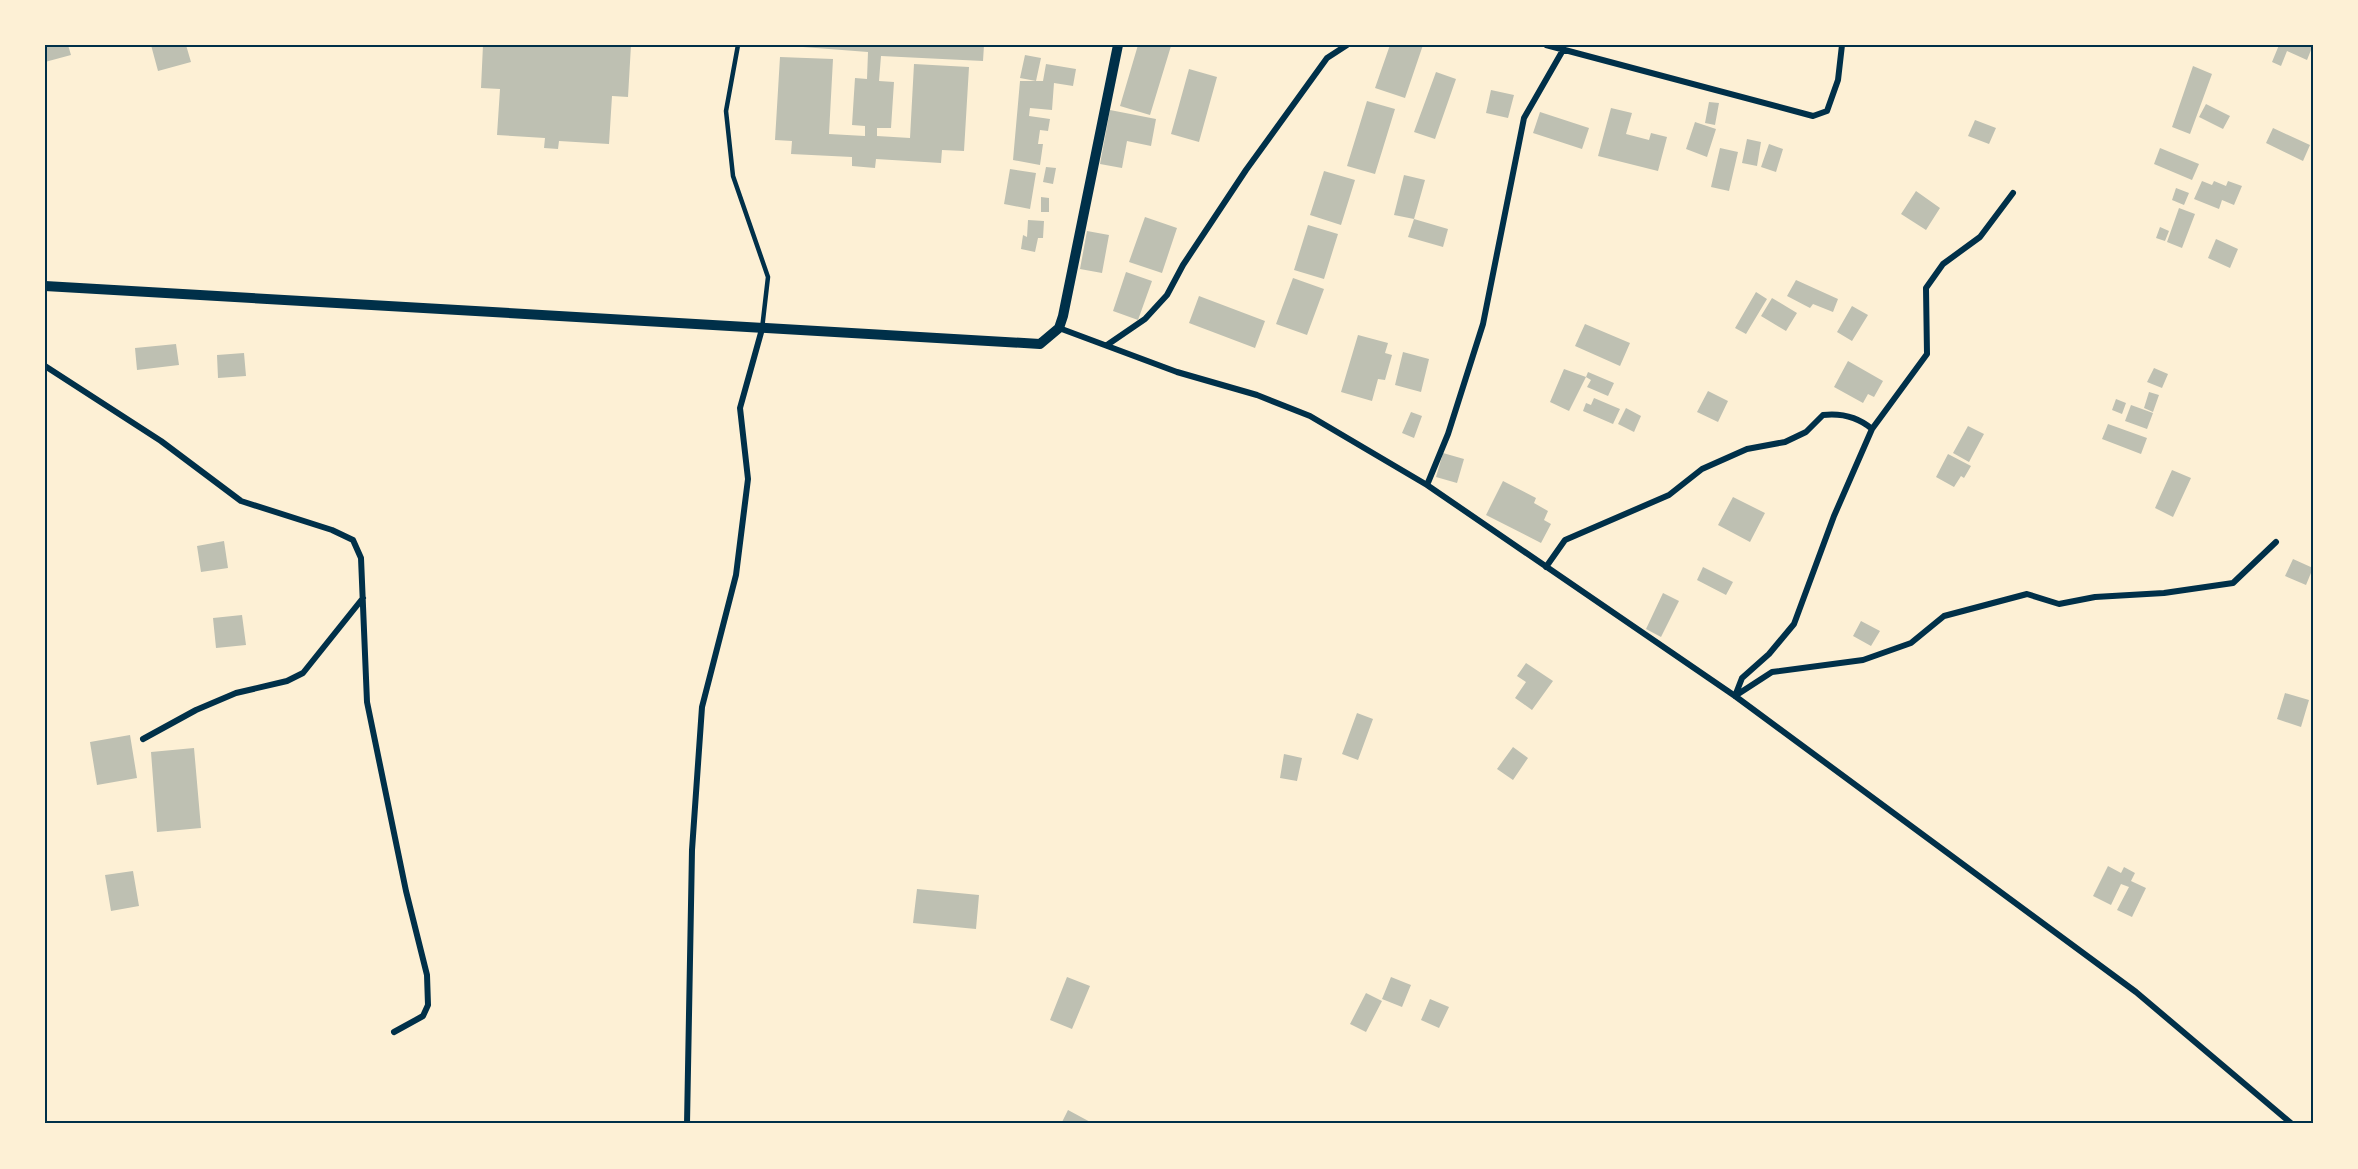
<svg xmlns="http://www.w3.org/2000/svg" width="2358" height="1169" font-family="Lora,serif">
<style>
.building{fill:#bec0b2}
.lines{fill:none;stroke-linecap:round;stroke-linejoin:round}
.service{stroke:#003049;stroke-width:4.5}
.minor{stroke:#003049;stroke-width:6}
.tertiary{stroke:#003049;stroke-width:10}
.neatline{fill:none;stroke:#003049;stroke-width:2}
</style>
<rect width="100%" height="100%" fill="#fdf0d5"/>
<!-- building -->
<path class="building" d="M45 45H68L71 55 45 62Z
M151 45H186L191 62 158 71Z
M483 45H631L628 97 612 96 609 144 559 141 558 149 544 148 545 138 497 135 500 89 481 88Z
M777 45H984L983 61 881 56 879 81 894 82 891 128H877V136L910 138 914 64 969 67 964 151 942 150 941 163 876 159 875 168 852 166V157L791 154 792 141 775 140 780 57 833 59 829 134 865 136V126L852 125 855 78 867 79 868 52Z
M1138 45 1171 46 1150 115 1120 106Z
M1390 45H1423L1405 98 1375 88Z
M2279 45H2313L2307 60 2287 51 2281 66 2272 62Z
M1025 55 1041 58 1036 81 1020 78Z
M1046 64 1076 69 1073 86 1054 83 1052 110 1030 108 1029 116 1050 119 1048 131 1040 130 1038 144H1043L1040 165 1013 160 1020 81H1043Z
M2193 66 2212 74 2190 134 2172 127Z
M1189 69 1217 77 1199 142 1171 134Z
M1436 72 1456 79 1435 139 1414 132Z
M1491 90 1514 95 1508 118 1486 113Z
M1367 101 1395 109 1375 174 1347 166Z
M1709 102 1719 103 1715 125 1705 123Z
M2206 104 2230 116 2223 129 2199 117Z
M1611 108 1632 113 1626 134 1649 140 1651 133 1667 137 1658 171 1598 156Z
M1110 110 1156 119 1151 146 1127 141 1122 168 1100 164Z
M1540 112 1589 128 1582 149 1533 133Z
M1975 120 1996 128 1989 144 1968 136Z
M1695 122 1716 129 1707 157 1686 149Z
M2273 128 2310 145 2303 161 2266 143Z
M1747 139 1761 142 1757 166 1742 163Z
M1769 144 1783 149 1776 172 1761 167Z
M1720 148 1738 152 1729 191 1711 187Z
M2160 148 2199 164 2192 180 2154 164Z
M1046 167 1056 168 1053 184 1043 182Z
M1010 169 1036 173 1030 209 1004 204Z
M1324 171 1355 180 1341 225 1310 215Z
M1404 175 1425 180 1414 219 1394 215Z
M2202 181 2212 185 2214 181 2226 186 2228 181 2242 186 2234 205 2222 200 2219 209 2194 199Z
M2176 188 2189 193 2184 205 2172 200Z
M1916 191 1940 208 1926 230 1901 214Z
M1041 197 1049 198V212H1041Z
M2179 208 2195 214 2182 248 2167 242Z
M1145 217 1177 228 1162 273 1129 262Z
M1414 219 1448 229 1443 247 1408 237Z
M1028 220 1044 221 1043 238H1038L1035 252 1021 249 1023 235 1027 237Z
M1308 225 1338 234 1324 279 1294 270Z
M2160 227 2169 231 2165 241 2156 238Z
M1087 231 1109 235 1102 273 1080 269Z
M2216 239 2238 249 2230 268 2208 258Z
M1126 272 1152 281 1138 320 1113 311Z
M1293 278 1324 289 1307 335 1276 324Z
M1796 280 1838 299 1833 312 1813 304 1810 308 1787 296Z
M1756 292 1767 299 1746 334 1735 328Z
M1199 296 1265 321 1255 348 1189 323Z
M1772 298 1797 313 1786 331 1761 316Z
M1852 306 1868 315 1852 341 1837 332Z
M1585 324 1630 343 1620 366 1575 346Z
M1358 335 1388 343 1385 353 1392 355 1385 380 1378 379 1372 401 1341 392Z
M176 344 179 365 137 370 135 348Z
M1403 352 1429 359 1421 392 1395 385Z
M244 353 246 376 218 378 217 355Z
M1848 361 1883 381 1874 397 1868 394 1863 403 1834 387Z
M2154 368 2168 374 2162 388 2147 382Z
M1564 369 1586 377 1569 411 1550 402Z
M1588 372 1614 383 1608 396 1587 387 1591 380 1586 377Z
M1708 391 1728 401 1718 422 1697 412Z
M2149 392 2159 395 2153 412 2144 408Z
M1594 398 1620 409 1613 424 1583 411 1586 403 1591 405Z
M2116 399 2126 403 2122 414 2112 410Z
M2131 405 2153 413 2147 429 2125 421Z
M1626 408 1641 416 1634 432 1618 424Z
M1411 412 1422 416 1414 438 1402 433Z
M2108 424 2147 438 2141 454 2102 439Z
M1968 426 1984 434 1969 462 1953 453Z
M1443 453 1464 459 1457 483 1436 477Z
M1948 454 1971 466 1964 478 1961 476 1954 487 1936 477Z
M2172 470 2191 478 2173 517 2155 508Z
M1503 481 1536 498 1534 503 1548 511 1544 520 1551 524 1541 543 1486 515Z
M1733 497 1765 513 1750 542 1718 525Z
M224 541 228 568 201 572 197 546Z
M2293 559 2313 568 2306 585 2285 576Z
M1703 567 1733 582 1726 595 1697 580Z
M1663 593 1679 601 1661 637 1646 629Z
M242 615 246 645 216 648 213 618Z
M1861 621 1880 631 1871 646 1853 636Z
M1526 663 1553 681 1532 710 1515 698 1526 682 1517 676Z
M2285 693 2309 700 2301 727 2277 719Z
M1357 713 1373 719 1358 760 1342 754Z
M130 735 137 778 97 785 90 742Z
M1513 747 1528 758 1513 780 1497 769Z
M194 748 201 828 157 832 151 752Z
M1284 754 1302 758 1297 781 1280 778Z
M2108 866 2121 873 2124 867 2135 873 2131 881 2146 888 2132 917 2117 910 2129 887 2121 884 2111 905 2093 896Z
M133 871 139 906 111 911 105 875Z
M917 889 979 895 976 929 913 923Z
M1067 977 1090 986 1072 1029 1050 1020Z
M1391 977 1411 985 1402 1007 1382 999Z
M1366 993 1382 1001 1366 1032 1350 1024Z
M1430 999 1449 1007 1439 1028 1421 1020Z
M1068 1110 1094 1124H1061Z"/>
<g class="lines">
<!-- service -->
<path class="service" d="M738 45 726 111 733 176 768 277 762 329"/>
<!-- minor -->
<path class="minor" d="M1546 45 1813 116 1827 111 1838 80 1842 45
M1059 328 1177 372 1257 395 1310 416 1427 485 1735 696 2136 992 2292 1124
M1107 345 1145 319 1167 295 1183 265 1246 170 1327 58 1347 45
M45 366 161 441 241 501 332 530 353 540 361 558 367 702 406 891 427 975 428 1005 423 1016 394 1032
M1427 485 1448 434 1483 324 1524 118 1563 50
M1546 567 1565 540 1669 495 1702 469 1747 449 1785 442 1806 432 1823 415C1841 413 1858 417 1872 429
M1735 696 1742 678 1769 654 1794 624 1834 516 1872 429 1927 354 1926 288 1943 264 1980 237 2013 193
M1735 696 1772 672 1863 660 1911 643 1944 616 2027 594 2059 604 2095 597 2164 593 2233 583 2276 542
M143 739 196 710 236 693 287 681 303 673 363 598
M687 1124 692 850 702 707 736 575 748 479 740 408 762 329"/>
<!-- tertiary -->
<path class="tertiary" d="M45 286 1040 344 1059 328 1063 316 1118 45"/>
</g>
<!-- border -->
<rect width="2358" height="1169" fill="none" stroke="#fdf0d5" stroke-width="93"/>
<rect x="46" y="46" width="2266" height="1076" class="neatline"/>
</svg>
